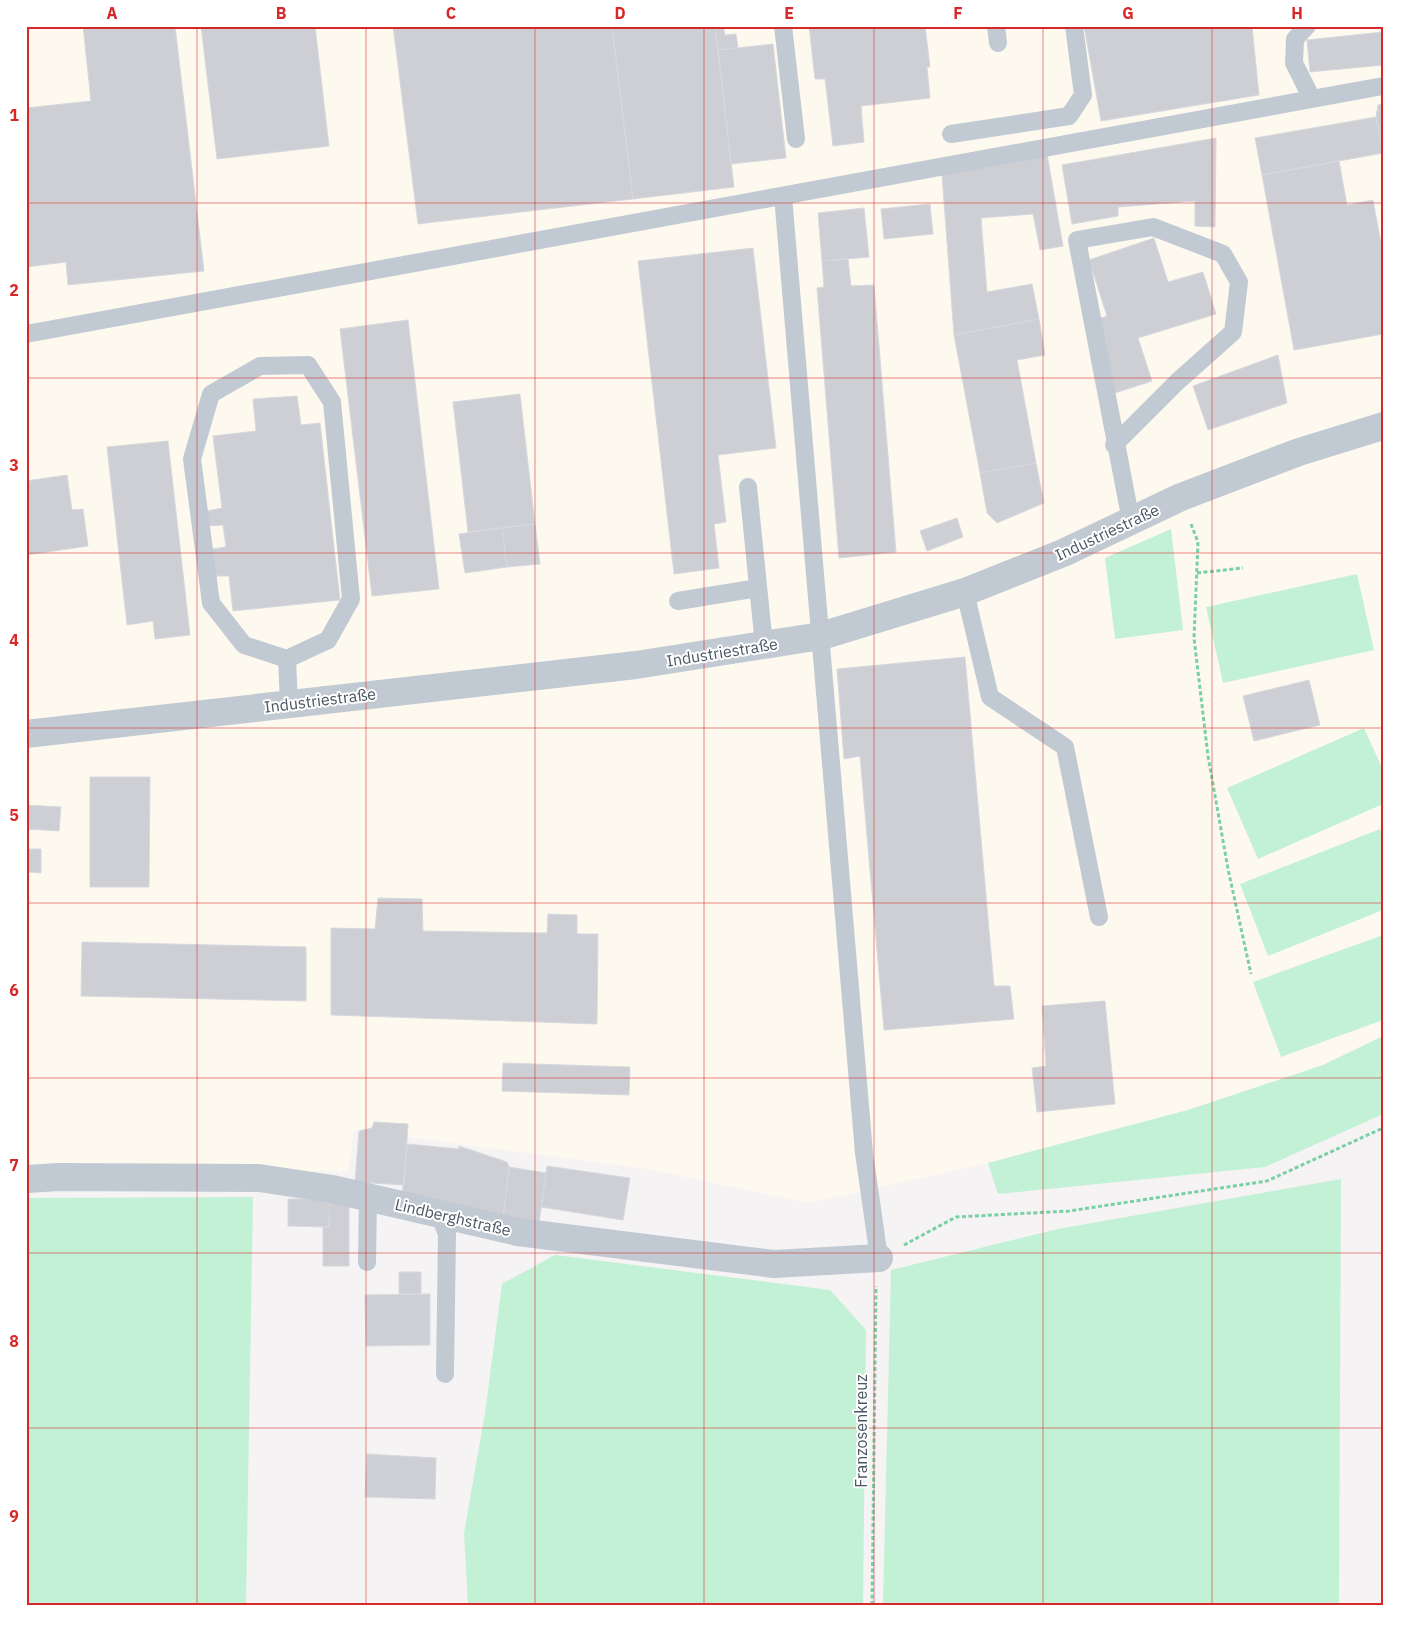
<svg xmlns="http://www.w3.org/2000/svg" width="1409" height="1631" font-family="'IBM Plex Sans',sans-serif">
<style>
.commercial{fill:#fdf9ef}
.green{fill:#c3f1d5}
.building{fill:#cdcfd5;stroke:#d7d9de}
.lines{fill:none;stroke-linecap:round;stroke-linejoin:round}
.path{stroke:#7ad0a6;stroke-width:3;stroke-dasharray:4 2.5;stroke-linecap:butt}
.service{stroke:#c1cad2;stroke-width:18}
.minor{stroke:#c1cad2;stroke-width:28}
.grid{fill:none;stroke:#d62828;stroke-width:1;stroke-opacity:0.55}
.labels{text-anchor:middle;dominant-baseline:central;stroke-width:4;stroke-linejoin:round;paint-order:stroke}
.street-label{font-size:16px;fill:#4a5661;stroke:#fff}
.neatline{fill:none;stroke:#d62828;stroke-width:2}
.grid-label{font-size:16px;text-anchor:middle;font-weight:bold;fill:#d62828}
</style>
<rect width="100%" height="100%" fill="#f5f3f3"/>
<!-- commercial -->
<path class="commercial" d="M26 26H1383V1036L1323 1065 1188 1110 988 1163 809 1203 647 1169 354 1130 348 1172 130 1167 26 1170Z"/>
<!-- green -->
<path class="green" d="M1171 529 1183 630 1115 639 1105 558Z
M1357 574 1374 650 1223 683 1206 607Z
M1364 728 1383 770V804L1258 859 1227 788Z
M1380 829 1383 837V910L1268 956 1240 884Z
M1383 935V1020L1281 1057 1253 982Z
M1383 1036V1114L1265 1167 998 1194 988 1163 1188 1110 1323 1065Z
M1341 1179 1339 1605H883L891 1270 1058 1229Z
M253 1197 246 1605H26V1198Z
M555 1255 830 1290 866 1330 863 1605H468L464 1533 485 1413 502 1284Z"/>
<!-- building -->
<path class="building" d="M83 26H175L204 271 68 285 66 262 26 267V108L91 101Z
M201 26H315L329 146 217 159Z
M393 26H612L633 199 418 224Z
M612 26H715L734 187 633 199Z
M715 26H723L725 35 736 34 738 48 718 50Z
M809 26H925L930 67H927L930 98 861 106 864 142 833 146 825 79H815Z
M1084 26H1252L1259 95 1101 121Z
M1383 32V65L1310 72 1307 40Z
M773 44 786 158 731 164 718 50Z
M1383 104V151L1376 117 1378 105Z
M1376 117 1383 153 1262 175 1255 138Z
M1216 138 1215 227 1195 226V201L1118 207V216L1072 224 1062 165Z
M1047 154 1063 246 1040 250 1033 214 981 218 987 292 1032 284 1039 319 954 335 942 175Z
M1339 161 1347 205 1373 200 1383 254V334L1294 350 1262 175Z
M930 204 933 234 884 239 881 209Z
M864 208 869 257 822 261 818 213Z
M1154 238 1168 282 1203 272 1216 314 1138 338 1152 381 1115 393 1095 320 1107 316 1089 260Z
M753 248 776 448 718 455 726 522 714 524 719 568 674 574 638 261Z
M848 259 851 286 874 285 896 552 839 558 817 288 824 287 822 261Z
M1039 319 1045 355 1017 360 1036 463 980 473 954 335Z
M408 320 439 589 372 596 340 329Z
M1278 355 1287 403 1208 430 1193 386Z
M520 394 535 524 468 532 453 402Z
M297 396 301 425 320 423 340 600 233 611 229 576H215L212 549 226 547 223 525 209 526 207 511 222 508 213 436 256 431 253 399Z
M168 441 190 635 155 639 153 621 127 625 107 447Z
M1036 463 1044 503 997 523 987 513 980 473Z
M67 475 72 510 83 509 88 546 26 555V481Z
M957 518 963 537 927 551 920 531Z
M535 524 540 564 507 567 502 528Z
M502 528 507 567 465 573 459 534Z
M965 657 994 986H1010L1014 1019 884 1030 860 756 844 759 837 669Z
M1309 680 1320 725 1254 741 1243 696Z
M90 777H150L149 887H90Z
M26 805 61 807 59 831 26 829Z
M28 849H41V873L28 872Z
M378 898 422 899 423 931 547 933 548 914 577 915V934H598L597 1024 331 1015V928L375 929Z
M82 942 306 947V1001L81 996Z
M1105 1001 1115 1104 1037 1112 1032 1068 1046 1066 1042 1006Z
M503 1063 630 1067 629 1095 502 1091Z
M374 1122 408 1124 404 1185 355 1182 359 1131 372 1128Z
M407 1144 459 1149V1146L507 1162 509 1167 503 1219 402 1197Z
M547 1166 630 1178 623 1220 541 1207Z
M509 1167 546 1173 539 1223 503 1219Z
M288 1199H330L329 1227 288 1226Z
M330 1199 349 1200V1266H323V1227H329Z
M399 1272H421V1294H399Z
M430 1294V1345L366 1346 365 1295Z
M367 1454 436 1458 435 1499 365 1497Z"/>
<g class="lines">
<!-- path -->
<path class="path" d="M1191 524 1198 542 1194 638 1208 756 1228 869 1251 974
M1197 573 1243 568
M904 1245 956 1217 1069 1211 1267 1181 1383 1128
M872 1605 876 1286"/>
<!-- service -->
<path class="service" d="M783 26 796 139
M996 26 998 43
M1307 26 1295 39 1294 63 1312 99
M951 134 1069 116 1083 95 1074 26
M783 196 864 1153 879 1258
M26 334 1383 86
M1114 445 1177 382 1233 332 1239 282 1223 254 1153 227 1077 240 1131 521
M748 487 764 645
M965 592 990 697 1065 747 1099 917
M678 601 758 588
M287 659 244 645 211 603 192 459 211 394 260 366 308 365 332 402 351 599 328 640 287 659 289 704
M439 1214 447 1234 445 1374
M367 1262 368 1197"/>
<!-- minor -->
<path class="minor" d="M26 734 636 665 821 636 965 592 1063 553 1181 497 1299 452 1383 426
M26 1179 59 1177 259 1178 332 1189 518 1232 774 1264 879 1258"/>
</g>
<!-- grid -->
<path class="grid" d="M197 26V1605M366 26V1605M535 26V1605M704 26V1605M874 26V1605M1043 26V1605M1212 26V1605M26 203H1383M26 378H1383M26 553H1383M26 728H1383M26 903H1383M26 1078H1383M26 1253H1383M26 1428H1383"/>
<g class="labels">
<!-- street labels -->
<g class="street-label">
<text transform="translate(1107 532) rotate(-25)">Industriestraße</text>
<text transform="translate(722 652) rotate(-9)">Industriestraße</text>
<text transform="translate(320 700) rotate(-7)">Industriestraße</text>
<text transform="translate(453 1217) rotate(13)">Lindberghstraße</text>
<text transform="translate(861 1431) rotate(-90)">Franzosenkreuz</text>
</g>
</g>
<!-- border -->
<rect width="1409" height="1631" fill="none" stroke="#ffffff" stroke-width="55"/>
<rect x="28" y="28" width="1354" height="1576" class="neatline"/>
<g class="grid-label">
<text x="112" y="19">A</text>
<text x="281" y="19">B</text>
<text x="451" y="19">C</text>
<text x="620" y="19">D</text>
<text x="789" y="19">E</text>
<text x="958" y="19">F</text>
<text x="1128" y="19">G</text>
<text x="1297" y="19">H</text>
<text x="14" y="121">1</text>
<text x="14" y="296">2</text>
<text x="14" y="471">3</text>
<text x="14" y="646">4</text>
<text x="14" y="821">5</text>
<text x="14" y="996">6</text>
<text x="14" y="1171">7</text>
<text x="14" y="1347">8</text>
<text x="14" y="1522">9</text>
</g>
</svg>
